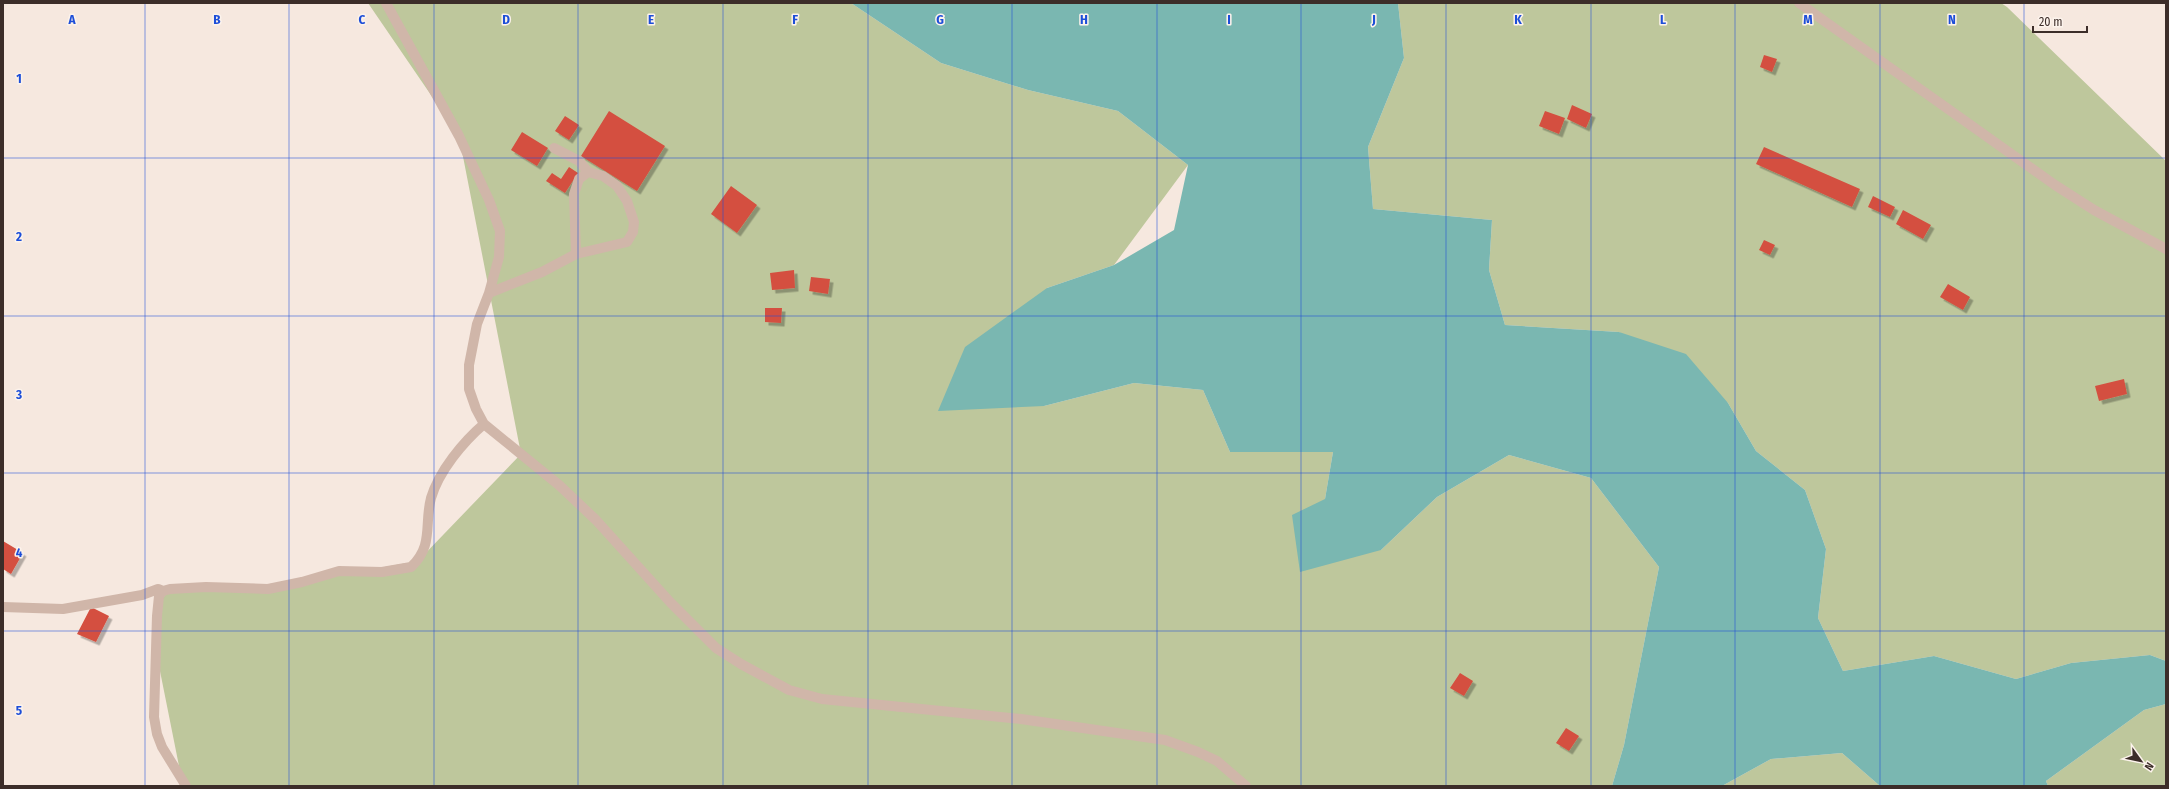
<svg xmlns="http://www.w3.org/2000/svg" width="2169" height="789" font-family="'Fira Sans Condensed',sans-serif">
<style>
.green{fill:#bec79c}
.water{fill:#7ab7b1}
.building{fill:#d4503f;filter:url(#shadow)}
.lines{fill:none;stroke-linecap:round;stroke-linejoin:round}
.minor{stroke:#d0b6a9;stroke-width:10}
.grid{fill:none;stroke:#1d4ed8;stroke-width:1;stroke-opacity:0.55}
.grid-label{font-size:13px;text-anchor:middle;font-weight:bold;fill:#1d4ed8;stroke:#fcf3ec;stroke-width:3;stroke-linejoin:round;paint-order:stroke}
</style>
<defs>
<filter id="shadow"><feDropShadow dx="3.5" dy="3.5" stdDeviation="0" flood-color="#0004"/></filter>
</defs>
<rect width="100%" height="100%" fill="#f6e8df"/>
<!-- green -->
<path class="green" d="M368 3H851L941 63 1028 90 1118 111 1188 165 1114 265 1047 288 1044 406 1134 383 1203 390 1230 452H1333L1325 499 1381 550 1437 497 1509 455 1591 478 1659 567 1624 745 1612 786H183L156 651 163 591 301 582 418 561 521 454 459 136Z
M1398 3H2001L2007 7 2166 161V661L2150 655 2071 663 2016 679 1934 656 1843 671 1818 618 1826 549 1805 490 1756 451 1728 403 1619 332 1505 325 1489 270 1492 220 1373 209 1368 147 1404 58Z
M2166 704V786H2048L2046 781 2144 710Z
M1842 753 1880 786H1722L1771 759Z"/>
<!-- water -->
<path class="water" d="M851 3H1398L1404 58 1368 147 1373 209 1492 220 1489 270 1505 325 1619 332 1686 354 1728 403 1756 451 1805 490 1826 549 1818 618 1843 671 1934 656 2016 679 2071 663 2150 655 2166 661V704L2144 710 2046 781 2048 786H1880L1842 753 1771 759 1722 786H1612L1624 745 1659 567 1591 478 1509 455 1437 497 1381 550 1300 572 1292 515 1325 499 1333 452H1230L1203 390 1134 383 1044 406 938 411 965 347 1047 288 1114 265 1174 230 1188 165 1118 111 1028 90 941 63Z"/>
<!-- building -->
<path class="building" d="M1764 55 1777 59 1772 72 1760 67Z
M1572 105 1592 114 1586 128 1567 119Z
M609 111 665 146 637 191 581 156Z
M1545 111 1565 118 1559 134 1539 126Z
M565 116 579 125 569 140 555 131Z
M522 132 548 148 537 166 511 150Z
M1764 147 1860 189 1852 207 1756 164Z
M569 167 578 173 565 193 546 181 552 173 561 179Z
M731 186 757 205 737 233 711 214Z
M1873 196 1895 207 1890 217 1868 207Z
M1903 210 1931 225 1923 239 1896 224Z
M1764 240 1775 245 1770 255 1759 250Z
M794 270 795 288 772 290 770 273Z
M811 277 830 279 828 294 809 291Z
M1948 284 1970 297 1963 310 1940 297Z
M765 308H782L781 323 765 322Z
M2124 379 2127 394 2099 401 2095 386Z
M3 541 23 553 11 574 3 569Z
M91 607 109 616 96 642 77 634Z
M1460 673 1473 681 1464 696 1450 688Z
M1566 728 1579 736 1569 751 1556 743Z"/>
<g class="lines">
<!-- minor -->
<path class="minor" d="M386 3 459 136 489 200 500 231 499 257 489 293 477 324 469 365V389L476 409 484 424 559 485 596 520 670 602 716 648 741 664 789 690 822 699 1021 719 1165 740 1198 752 1217 761 1246 786
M1799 3 2055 185 2094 210 2166 249
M576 254 574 194 579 179 588 172
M489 293 542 272 576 254 627 242 633 232 634 222 627 201 617 186 603 176 588 172 579 161 554 148
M3 607 63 609 142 595 158 589 163 591
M186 786 162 747 157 734 154 717 157 616 159 596 163 591 170 589 206 587 268 589 302 582 339 571 382 572 411 567C434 546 424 524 431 498 439 471 463 442 484 424"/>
</g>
<!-- grid -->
<path class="grid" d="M145 3V786M289 3V786M434 3V786M578 3V786M723 3V786M868 3V786M1012 3V786M1157 3V786M1301 3V786M1446 3V786M1591 3V786M1735 3V786M1880 3V786M2024 3V786M3 158H2166M3 316H2166M3 473H2166M3 631H2166"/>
<g class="grid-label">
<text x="72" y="24">A</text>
<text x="217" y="24">B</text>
<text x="362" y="24">C</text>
<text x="506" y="24">D</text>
<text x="651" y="24">E</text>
<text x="795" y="24">F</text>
<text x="940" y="24">G</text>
<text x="1084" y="24">H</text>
<text x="1229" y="24">I</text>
<text x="1374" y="24">J</text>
<text x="1518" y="24">K</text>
<text x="1663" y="24">L</text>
<text x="1808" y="24">M</text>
<text x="1952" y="24">N</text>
<text x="19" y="83">1</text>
<text x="19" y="241">2</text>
<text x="19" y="399">3</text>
<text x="19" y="557">4</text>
<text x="19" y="715">5</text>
</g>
<!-- border -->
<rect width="2169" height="789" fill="none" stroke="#3c2d29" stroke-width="8"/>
<!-- north arrow -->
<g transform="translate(2141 761) rotate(123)" stroke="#fcf3ec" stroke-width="3" paint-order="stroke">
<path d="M0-3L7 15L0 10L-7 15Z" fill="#3c2d29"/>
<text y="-6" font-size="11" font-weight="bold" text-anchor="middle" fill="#3c2d29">N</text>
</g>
<!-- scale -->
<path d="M2033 26v6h54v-6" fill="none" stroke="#3c2d29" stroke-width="2"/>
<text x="2039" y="26" font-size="12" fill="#3c2d29" stroke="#fcf3ec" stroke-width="3" paint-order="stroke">20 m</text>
</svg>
